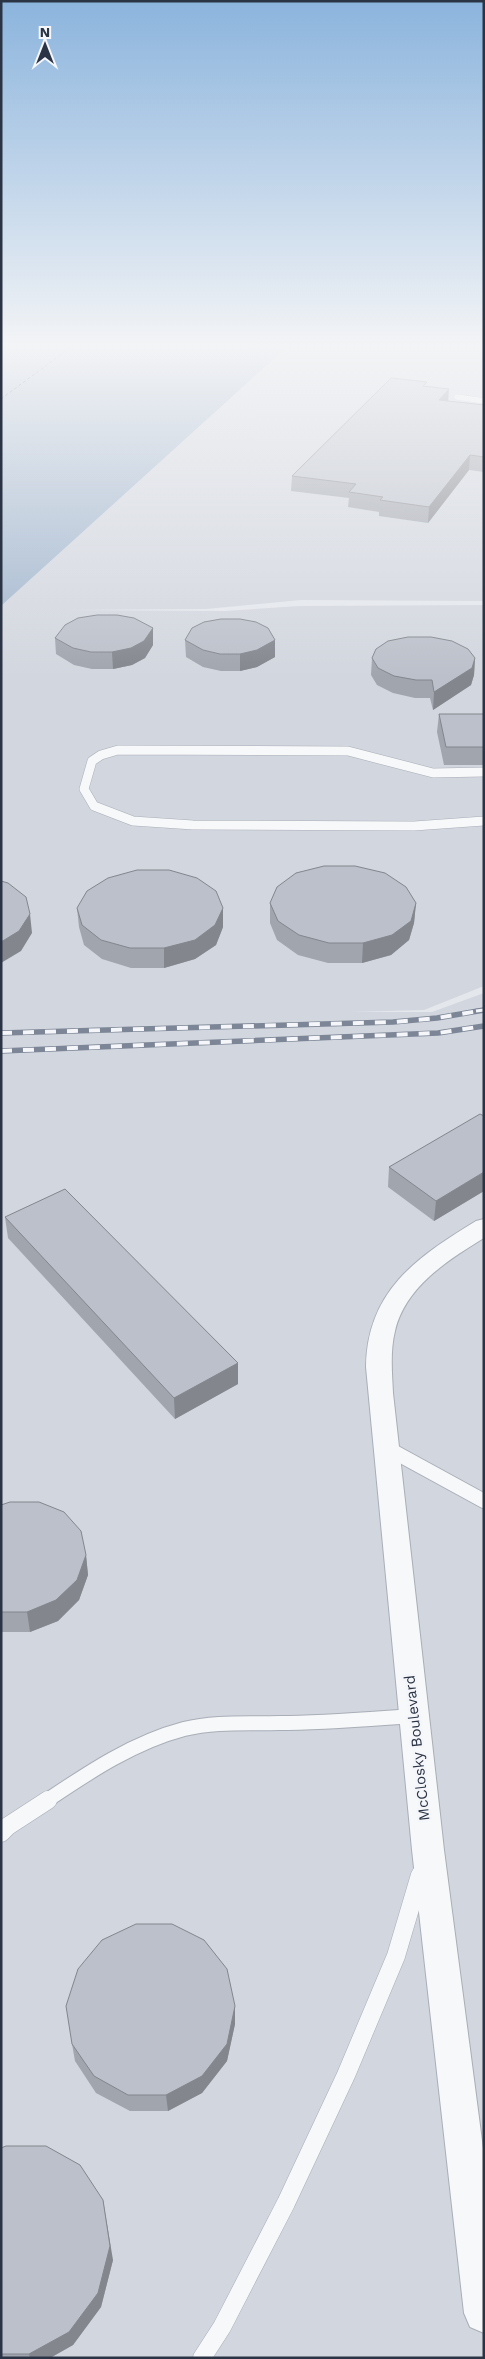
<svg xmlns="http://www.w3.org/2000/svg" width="485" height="2359" font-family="'Work Sans',sans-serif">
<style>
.built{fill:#d2d6de}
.water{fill:#9fb4cc}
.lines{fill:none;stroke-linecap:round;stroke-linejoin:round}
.ferry{stroke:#34527a;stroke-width:1;stroke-dasharray:3 2.5;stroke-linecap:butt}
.service-far3-casing{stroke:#a9aeb7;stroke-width:6}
.service-far2-casing{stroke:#a9aeb7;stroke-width:10}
.service-far1-casing{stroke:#a9aeb7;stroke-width:16}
.service-casing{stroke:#a9aeb7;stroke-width:19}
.minor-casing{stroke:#a9aeb7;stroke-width:2}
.service-far3{stroke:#f7f8fa;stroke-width:5.5}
.service-far2{stroke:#f7f8fa;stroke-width:9}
.service-far1{stroke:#f7f8fa;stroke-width:14}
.service{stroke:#f7f8fa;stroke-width:18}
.minor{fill:#f7f8fa;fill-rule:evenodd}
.rail-far1-casing{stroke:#7d8696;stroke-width:4.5}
.rail-casing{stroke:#7d8696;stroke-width:5.5}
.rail-far1{stroke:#f4f6f9;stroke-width:3;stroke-dasharray:9;stroke-linecap:butt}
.rail{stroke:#f4f6f9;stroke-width:4;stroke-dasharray:11;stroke-linecap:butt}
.wall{fill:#a1a5ae}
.shaded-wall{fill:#83868d}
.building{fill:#bbc0ca;stroke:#83868d}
.labels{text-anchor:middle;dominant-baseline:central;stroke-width:5;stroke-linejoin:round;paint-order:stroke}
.near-street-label{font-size:15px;fill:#2b3445;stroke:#f4f6f9}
</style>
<rect width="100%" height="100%" fill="#e4e7ec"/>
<!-- built -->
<path class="built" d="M287 347H484V601L301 600 206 609 65 610 225 611 299 606 484 605V986L424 1010 349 1012H432L484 993V2358H1V606Z"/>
<!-- water -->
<path class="water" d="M1 347H287L1 606Z"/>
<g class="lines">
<!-- ferry -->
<path class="ferry" d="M1 399 71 347"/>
<defs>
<path id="service-far3" d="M457 397 484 401"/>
<path id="service-far2" d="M484 772 433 773 348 751 118 750 101 755 92 761 84 789 94 806 133 821 193 825 414 826 484 821"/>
<path id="service-far1" d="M387 1448 484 1501
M46 1801C89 1772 134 1742 184 1729 216 1721 248 1724 279 1723 324 1723 369 1719 413 1716"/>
<path id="service" d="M1 1833 8 1826 48 1800
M202 2358 222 2327 286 2203 346 2075 396 1956 420 1875"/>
<path id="minor" d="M484 1219V1238C448 1260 405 1287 395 1331 390 1351 392 1372 393 1393L444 1850 484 2156V2333L470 2327 464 2313 412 1850 366 1367C367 1291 417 1257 476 1221Z"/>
</defs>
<!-- service-far3 casing -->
<use href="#service-far3" class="service-far3-casing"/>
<!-- service-far2 casing -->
<use href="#service-far2" class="service-far2-casing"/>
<!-- service-far1 casing -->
<use href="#service-far1" class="service-far1-casing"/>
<!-- service casing -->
<use href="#service" class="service-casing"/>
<!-- minor casing -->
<use href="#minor" class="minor-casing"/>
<!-- service-far3 -->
<use href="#service-far3" class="service-far3"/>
<!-- service-far2 -->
<use href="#service-far2" class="service-far2"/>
<!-- service-far1 -->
<use href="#service-far1" class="service-far1"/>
<!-- service -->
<use href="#service" class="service"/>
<!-- minor -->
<use href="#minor" class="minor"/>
<defs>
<path id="rail-far1" d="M476 1011 484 1010"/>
<path id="rail" d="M1 1033 393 1022 437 1018 484 1010
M1 1051 438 1033 484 1026"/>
</defs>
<!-- rail-far1 casing -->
<use href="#rail-far1" class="rail-far1-casing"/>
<!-- rail casing -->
<use href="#rail" class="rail-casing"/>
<!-- rail-far1 -->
<use href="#rail-far1" class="rail-far1"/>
<!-- rail -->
<use href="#rail" class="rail"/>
</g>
<!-- wall -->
<path class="wall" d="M427 386 448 401 484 405V472L469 470 428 523 379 516V512L348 507 349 498 291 491 292 476Z
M153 628V645L145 658 132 665 113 669H92L74 665 56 654 55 638Z
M185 640 275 657 257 667 240 671H221L203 667 186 657Z
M372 658H475L474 675 471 685 433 710 430 698H415L393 693 377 685 371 675Z
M439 714H484V765H444L437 732Z
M270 903H416L414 923 409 940 391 955 362 963H328L298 955 277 940 270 923Z
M77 908 223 927 216 945 195 959 164 968H131L102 959 84 945 79 927Z
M484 1116V1191L434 1221 388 1187 389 1167Z
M5 1217 238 1363V1384L175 1419 8 1238Z
M1 1505 86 1555 88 1575 79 1600 58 1621 30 1632H1Z
M235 2006V2024L227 2061 202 2093 168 2111H130L96 2093 75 2061 72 2044Z
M1 2148 113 2260 101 2307 73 2345 50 2358H1Z"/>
<!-- shaded-wall -->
<path class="shaded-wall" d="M449 389 448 403 439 400Z
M470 455 469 470 428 523 429 507Z
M153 628V645L145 658 132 665 113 669 112 652Z
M275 640V657L257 667 240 671V654Z
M475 658 474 675 471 685 433 710 434 692Z
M416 903 414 923 409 940 391 955 362 963 363 943Z
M223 908V927L216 945 195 959 164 968V948Z
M30 914 32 933 21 951 1 963V942Z
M484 1172V1191L434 1221 436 1201Z
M238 1363V1384L175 1419 174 1398Z
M86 1555 88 1575 79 1600 58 1621 30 1632 27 1612Z
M235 2006V2024L227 2061 202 2093 168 2111 166 2095Z
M103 2200 113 2260 101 2307 73 2345 50 2358H30L29 2354Z"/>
<!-- building -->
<path class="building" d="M391 378 427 382 423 386 449 389 439 400 484 405V457L470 455 429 507 380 500 383 497 349 492 356 484 292 476Z
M97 615H117L134 618 153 628 144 641 131 648 112 652H91L73 648 55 638 65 625 78 618Z
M221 619H240L256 622 268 628 275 640 257 650 240 654H220L203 650 185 640 192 628 204 622Z
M408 637H431L452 641 468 649 475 658 472 668 434 692 432 680H416L394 676 378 668 372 658 376 649 388 641Z
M439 714H484V747H446Z
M324 866H355L385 873 406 887 416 903 411 921 392 935 363 943H329L299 935 278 921 270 903 277 887 296 873Z
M137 870H169L197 878 216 891 223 908 215 925 195 940 164 948H130L101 940 82 925 77 908 87 891 108 878Z
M1 881 8 883 26 897 30 914 19 931 1 942Z
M480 1114 484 1116V1172L436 1201 389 1167Z
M65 1189 238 1363 174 1398 5 1217Z
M10 1502H39L64 1512 81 1531 86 1555 77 1580 56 1600 27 1612H1V1505Z
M136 1924H172L204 1940 227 1969 235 2006 227 2044 202 2076 166 2095H128L94 2076 72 2044 66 2006 78 1969 102 1940Z
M6 2146H46L80 2165 103 2200 110 2246 98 2293 69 2332 29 2354H1V2148Z"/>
<!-- sky -->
<linearGradient id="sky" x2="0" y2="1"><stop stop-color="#8bb4dd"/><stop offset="0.51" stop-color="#f3f4f6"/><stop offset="1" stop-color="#f3f4f6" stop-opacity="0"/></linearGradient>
<rect width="485" height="677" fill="url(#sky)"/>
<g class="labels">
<!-- near-street labels -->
<g class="near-street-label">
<text transform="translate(417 1748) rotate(-96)">McClosky Boulevard</text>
</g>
</g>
<!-- border -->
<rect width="485" height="2359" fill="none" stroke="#2b3445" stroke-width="5"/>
<!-- north arrow -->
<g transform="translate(45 45)" stroke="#f4f6f9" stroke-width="4" paint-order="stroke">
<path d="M0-4L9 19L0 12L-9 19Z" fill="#2b3445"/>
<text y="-8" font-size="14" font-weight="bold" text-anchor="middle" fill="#2b3445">N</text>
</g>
</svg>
